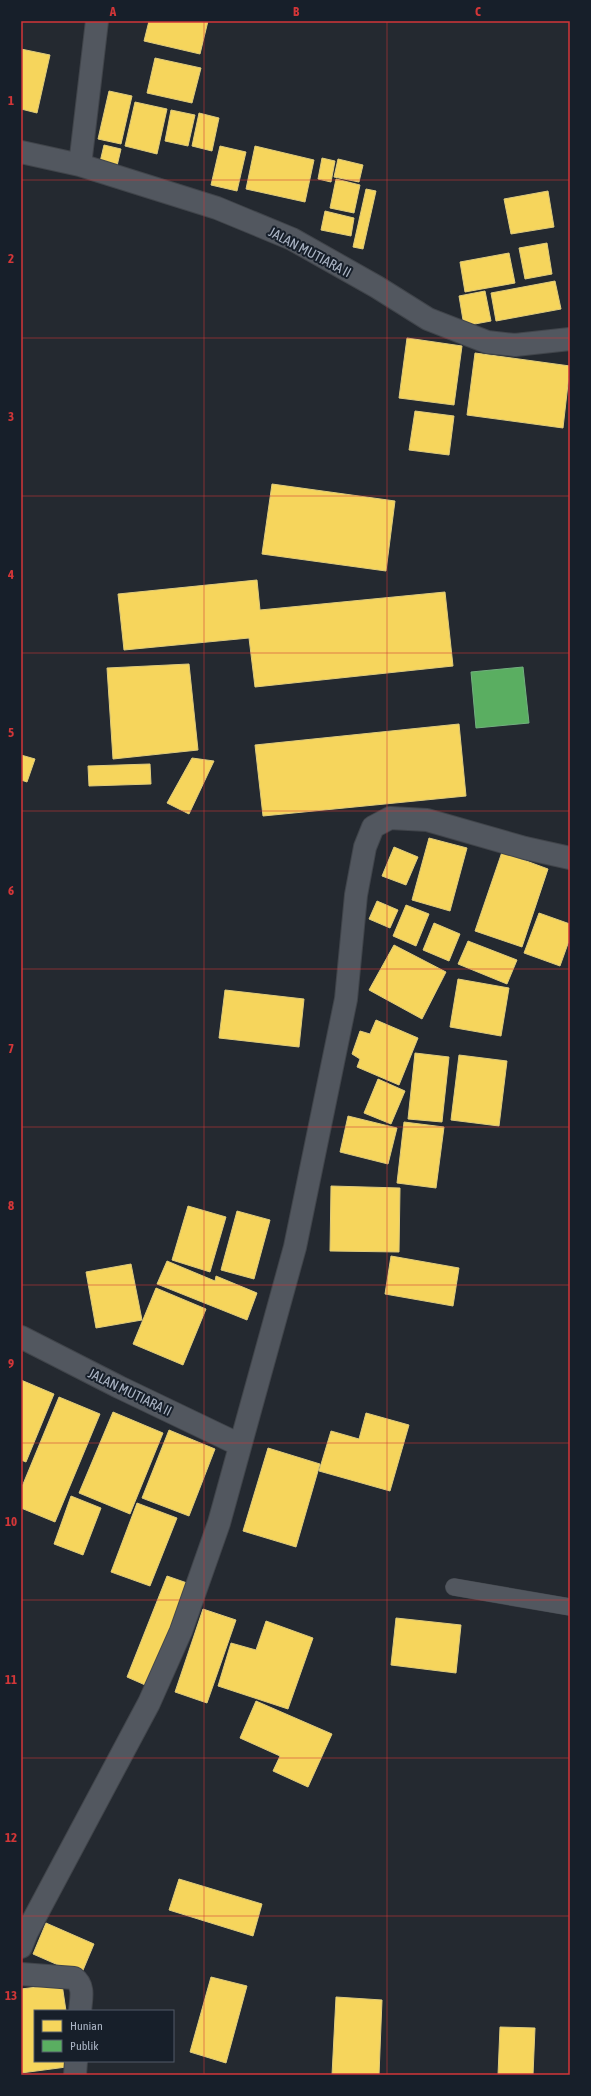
<svg xmlns="http://www.w3.org/2000/svg" width="591" height="2096" font-family="'Asap Condensed',sans-serif">
<style>
.homes{fill:#f6d55c;stroke:#dfcb7b}
.public{fill:#5aae61;stroke:#72b07f}
.lines{fill:none;stroke-linecap:round;stroke-linejoin:round}
.lane-casing{stroke:#41454b;stroke-width:18}
.street-casing{stroke:#41454b;stroke-width:24}
.lane{stroke:#52575f;stroke-width:17}
.street{stroke:#52575f;stroke-width:22}
.grid{fill:none;stroke:#d23638;stroke-width:1;stroke-opacity:0.55}
.labels{text-anchor:middle;dominant-baseline:central;stroke-width:4;stroke-linejoin:round;paint-order:stroke}
.street-label{font-size:14px;fill:#aab4c4;stroke:#171f2a}
.neatline{fill:none;stroke:#d23638;stroke-width:1.5}
.grid-label{font-size:13px;text-anchor:middle;font-weight:bold;fill:#d23638}
</style>
<rect width="100%" height="100%" fill="#242930"/>
<!-- homes -->
<path class="homes" d="M149 21H208L200 54 144 41Z
M21 49 50 55 37 113 21 109Z
M155 58 201 68 192 103 147 93Z
M109 91 132 96 121 144 98 139Z
M135 102 167 109 157 154 125 146Z
M171 110 195 115 188 146 165 141Z
M199 113 219 118 212 151 192 146Z
M104 145 121 149 117 166 100 162Z
M220 146 246 152 237 191 211 185Z
M255 146 314 160 305 202 246 189Z
M322 158 335 161 331 182 318 179Z
M338 159 363 165 359 182 334 177Z
M336 179 360 185 354 213 330 208Z
M366 189 376 191 363 249 353 247Z
M548 191 554 227 511 234 504 199Z
M325 211 354 218 351 236 321 230Z
M547 243 552 274 525 279 519 248Z
M509 253 515 283 465 292 460 262Z
M555 281 561 309 496 321 491 293Z
M485 291 491 321 464 326 459 296Z
M407 338 462 346 454 405 399 398Z
M475 353 570 366 563 428 467 415Z
M415 411 454 416 449 455 409 450Z
M272 484 395 501 386 571 262 554Z
M257 580 260 610 445 592 453 666 255 687 249 638 124 650 118 594Z
M189 664 198 750 113 759 107 668Z
M459 724 466 796 263 816 255 745Z
M21 755 35 759 27 782 21 780Z
M192 758 214 761 189 814 167 803Z
M150 764 151 784 89 786 88 766Z
M429 838 467 848 450 911 412 900Z
M394 847 418 857 406 885 382 876Z
M502 852 548 869 522 947 475 931Z
M377 901 398 910 390 928 369 919Z
M406 905 429 914 416 946 393 936Z
M539 913 570 924V938L560 966 524 953Z
M434 923 460 934 449 961 423 950Z
M468 941 517 960 507 984 458 964Z
M394 945 446 972 422 1019 369 990Z
M458 979 509 988 501 1036 450 1027Z
M225 990 304 999 299 1047 219 1038Z
M376 1020 418 1038 399 1085 357 1067 360 1059 352 1054 360 1031 370 1034Z
M415 1053 449 1057 442 1122 408 1119Z
M459 1055 507 1061 499 1126 451 1120Z
M378 1079 405 1091 391 1124 364 1113Z
M348 1116 397 1128 388 1164 340 1152Z
M404 1122 444 1127 436 1188 397 1183Z
M331 1186 400 1188 399 1252 330 1251Z
M188 1206 226 1217 210 1272 172 1260Z
M237 1211 270 1220 254 1279 221 1270Z
M391 1256 459 1268 453 1306 385 1294Z
M167 1261 215 1281 216 1276 257 1293 247 1320 157 1284Z
M131 1264 142 1320 96 1328 86 1272Z
M156 1288 206 1309 183 1365 133 1344Z
M21 1380 54 1394 26 1462 21 1460Z
M59 1397 100 1414 55 1522 21 1508V1489Z
M113 1412 163 1433 130 1514 79 1493Z
M366 1413 409 1425 390 1491 319 1471 331 1431 359 1439Z
M169 1430 215 1449 189 1516 142 1498Z
M268 1448 320 1464 296 1547 243 1531Z
M71 1496 101 1508 83 1555 54 1544Z
M137 1503 177 1518 150 1586 111 1572Z
M167 1576 190 1584 152 1688 127 1677Z
M203 1609 236 1620 207 1703 175 1692Z
M396 1618 461 1625 456 1673 391 1665Z
M266 1621 313 1638 288 1709 218 1686 231 1643 256 1650Z
M256 1701 332 1734 308 1787 273 1771 280 1756 240 1738Z
M179 1879 262 1904 253 1936 169 1910Z
M46 1923 94 1944 81 1975 33 1954Z
M211 1977 247 1986 226 2063 190 2052Z
M62 1984 66 2011H35V2061H73L74 2066 21 2073V1989Z
M336 1997 382 2000 379 2075H332Z
M500 2027 535 2028 533 2075H498Z"/>
<!-- public -->
<path class="public" d="M523 667 529 723 476 728 471 672Z"/>
<g class="lines">
<defs>
<path id="lane" d="M454 1587 570 1607"/>
<path id="street" d="M21 152 80 165 217 208 292 239 377 287 428 319 487 342 515 345 570 339
M80 165 97 21
M21 1337 119 1387 240 1445
M21 1947 27 1932 149 1703 181 1631 219 1523 295 1247 346 999 356 895 365 847 373 827 390 818 427 820 525 848 570 858
M21 1974 74 1978C85 1986 81 1999 80 2011
M75 2075 76 2061"/>
</defs>
<!-- lane casing -->
<use href="#lane" class="lane-casing"/>
<!-- street casing -->
<use href="#street" class="street-casing"/>
<!-- lane -->
<use href="#lane" class="lane"/>
<!-- street -->
<use href="#street" class="street"/>
</g>
<!-- grid -->
<path class="grid" d="M204 21V2075M387 21V2075M21 180H570M21 338H570M21 496H570M21 653H570M21 811H570M21 969H570M21 1127H570M21 1285H570M21 1443H570M21 1600H570M21 1758H570M21 1916H570"/>
<g class="labels">
<!-- street labels -->
<g class="street-label">
<text transform="translate(310 252) rotate(28)">JALAN MUTIARA II</text>
<text transform="translate(130 1392) rotate(26)">JALAN MUTIARA II</text>
</g>
</g>
<!-- border -->
<rect width="591" height="2096" fill="none" stroke="#171f2a" stroke-width="44"/>
<!-- legend -->
<rect x="34" y="2010" width="140" height="52" fill="#171f2a" stroke="#525b68"/>
<rect x="42" y="2020" width="20" height="12" fill="#f6d55c" stroke="#525b68"/>
<text x="70" y="2030" font-size="12" fill="#aab4c4">Hunian</text>
<rect x="42" y="2040" width="20" height="12" fill="#5aae61" stroke="#525b68"/>
<text x="70" y="2050" font-size="12" fill="#aab4c4">Publik</text>
<rect x="22" y="22" width="547" height="2052" class="neatline"/>
<g class="grid-label">
<text x="113" y="16">A</text>
<text x="296" y="16">B</text>
<text x="478" y="16">C</text>
<text x="11" y="105">1</text>
<text x="11" y="263">2</text>
<text x="11" y="421">3</text>
<text x="11" y="579">4</text>
<text x="11" y="737">5</text>
<text x="11" y="895">6</text>
<text x="11" y="1053">7</text>
<text x="11" y="1210">8</text>
<text x="11" y="1368">9</text>
<text x="11" y="1526">10</text>
<text x="11" y="1684">11</text>
<text x="11" y="1842">12</text>
<text x="11" y="2000">13</text>
</g>
</svg>
